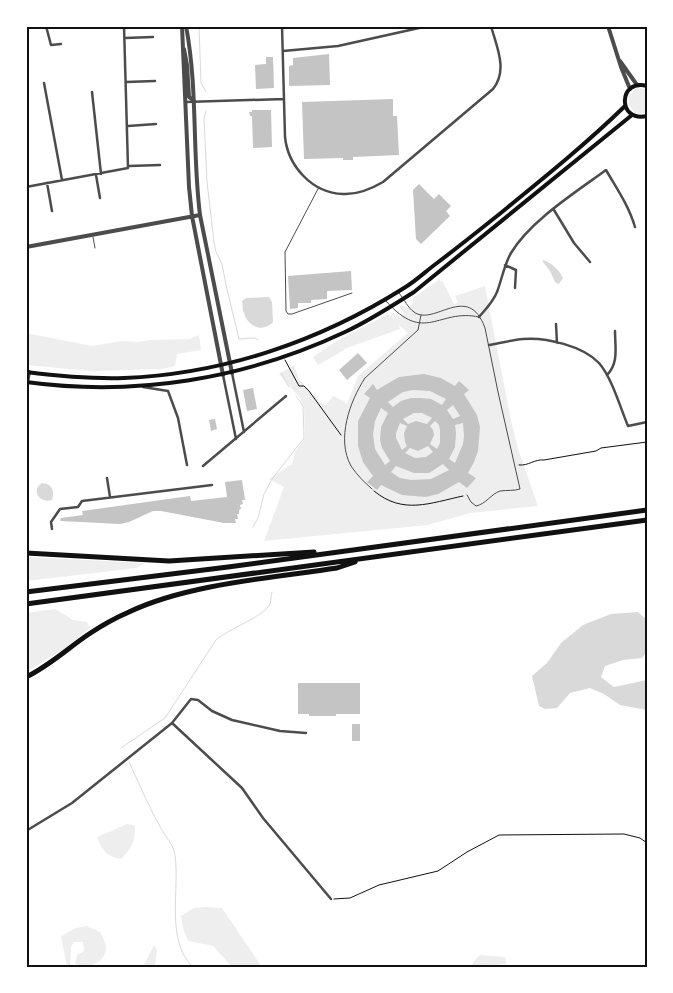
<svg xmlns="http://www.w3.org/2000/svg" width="673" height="993" font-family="Manrope,sans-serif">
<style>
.green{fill:#eee}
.water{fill:#d9d9d9}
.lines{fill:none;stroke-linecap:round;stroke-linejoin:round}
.stream{stroke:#d9d9d9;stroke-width:1}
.building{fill:#c4c4c4;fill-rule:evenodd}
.path{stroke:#111;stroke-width:1}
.service{stroke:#4c4c4c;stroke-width:1}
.minor{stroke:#4c4c4c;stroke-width:2.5}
.tertiary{stroke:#4c4c4c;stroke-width:4}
.secondary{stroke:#111;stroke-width:4}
.motorway{stroke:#111;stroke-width:5}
.neatline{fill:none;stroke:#111;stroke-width:2}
</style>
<rect width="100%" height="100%" fill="#fff"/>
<!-- green -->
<path class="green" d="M636 88 647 89V112L641 114 635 113 628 104 629 96Z
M440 279V281L442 280 454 304 458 303 455 296 485 286 511 421 518 449 538 506 470 513 428 525 264 541 284 487 269 479 292 464 295 452 305 438 304 409 300 398 279 374 294 365 299 379 322 404 326 405 333 396 344 401 347 404 358 376 408 333 399 325 400 329 344 349V350L318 365 313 357 335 342 386 315H391L397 320 390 313H394L401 317 404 313 400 308V306H404L407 310 412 304 413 298Z
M26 333 92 346 122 341 136 342 151 340 189 339 199 335 201 350 177 354 175 366 162 369 92 371 26 365Z
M26 557 145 563 137 568 26 581Z
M55 609 73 620 87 622 90 628 64 649 26 672V613Z
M127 824 135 826C135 842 132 848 121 859 108 858 101 849 97 837Z
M206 907 222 908 262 967H232L213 946 188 941 183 928 181 916 194 908Z
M87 926 100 932C102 936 106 943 106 947 106 964 88 968 75 964L77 955 84 951 83 942H74L71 947 70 967H67L61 936 76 928Z
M154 945 157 950 155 967H143Z
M480 955 505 957 506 964 471 967 475 960Z"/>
<!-- water -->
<path class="water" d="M543 260C551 262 560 271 563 278L559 284 555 282 550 271 543 262Z
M269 297 272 302 273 322C263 333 248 327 244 313 242 310 243 305 242 301L246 298Z
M42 483C52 484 55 490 52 500 40 504 30 490 42 483Z
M638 612 647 620V651L642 658 623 660 605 666 601 677 614 687 647 680V710L620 705 604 694 590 688 570 693 557 708 545 709 539 706 532 676 547 663 561 643 583 625 611 614Z"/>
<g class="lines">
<!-- stream -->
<path class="stream" d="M199 26 201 83 206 92
M206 111 204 119 207 182 214 242 216 252 222 264 226 285 239 339 255 338 258 340
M281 373 289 387
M253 527 258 518 264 494 272 479 304 438 303 406 296 396
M121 748 165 718 216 640C228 629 265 616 270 604 271 601 271 595 272 592
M129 762C140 785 150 810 163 832 169 841 173 845 175 855 180 889 165 941 193 967"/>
</g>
<!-- building -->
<path class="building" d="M329 54 330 85 289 86V66L293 65V58Z
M266 57H273L274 88 256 89 255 65 266 64Z
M393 99V116H397L399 155 353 157V160H343V158L304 159 302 102Z
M252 110H271L272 147 253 148 252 116H250L249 112H252Z
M419 184 434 199 439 194 451 206 446 211 450 216 421 244 416 239 413 190Z
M351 271 352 290 327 291V299L311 300V303H298V308L290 309 288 276Z
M358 353 367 363 347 380 339 370Z
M424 374 441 378 455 386 459 381 469 390 464 394 477 415 480 427 478 451 474 462 468 473 476 478 467 488 459 482 438 494 426 497 402 495 381 485 377 490 367 482 373 476 363 462 358 446V421L370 398 364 394 373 384 377 390 399 377ZM413 390 430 391 446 399 442 405 431 399 421 398H411L401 401 393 407 388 402 403 392ZM453 405 460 416 453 419 447 410ZM381 408 388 413 381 427 380 440 382 448 390 461 385 465 375 449 373 434 375 421ZM414 413H422L432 418 427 424 416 421 408 424 403 419ZM435 421 439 425 440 431V443L437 449 430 444 434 435 433 430 430 426ZM400 423 407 426 404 433 405 442 407 446 402 450 396 438V433ZM463 423 464 436 463 444 455 463 449 459 455 447 456 433 455 425ZM428 446 433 452 426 457 415 458 405 453 410 448 418 451ZM443 464 449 470 431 479 411 480 400 478 391 472 396 466 414 473H429Z
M253 388 257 409 247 411 243 390Z
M215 419 217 429 211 431 209 420Z
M242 480 245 500H242L243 504 240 505 241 509 239 510V514H237L238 519H235L236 523H224L161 511H153L129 522 120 524 61 521 60 520 61 518 83 515 82 511 190 496 191 501 227 497 225 482Z
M298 683H360V714H336V716H309V714H298Z
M352 724H360V741H352Z"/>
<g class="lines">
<!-- path -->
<path class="path" d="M285 360 299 386H304L309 391 341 435
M519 465C529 466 534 459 544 460L596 451 601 448 647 442
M374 491C403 515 430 503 463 496
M334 899 350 898 379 885 438 871 467 852 499 835 624 834 640 838 647 843"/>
<!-- service -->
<path class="service" d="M319 187 285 252 286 311 288 314H292L352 293
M93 237 95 248
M399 293C404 299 408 308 414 312 434 327 468 281 485 328L498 392 520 489C514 491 507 490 500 491 491 494 486 504 476 506L471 502 467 495
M386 301C425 345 438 308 479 317
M372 489C364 482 357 475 351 466 336 439 350 401 365 378L418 330 421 315"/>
<!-- minor -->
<path class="minor" d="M46 26 51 45 61 44
M282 26 285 137C288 166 312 193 343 194 358 195 371 189 383 182L493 89C508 70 497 48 491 26
M125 38 153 37
M283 51 338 46 428 26
M126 82 155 81
M44 83 62 180
M92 92 101 174
M186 102 284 99
M128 126 156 124
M129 166 160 165
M96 175 100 198
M47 183 52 211
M26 187 128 168 124 26
M554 210 574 243 590 262
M505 265 516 270 515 288
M479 317C486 309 493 302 497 292 502 279 504 265 511 253 530 221 576 192 606 170 617 189 629 206 635 227
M556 324 557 343
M489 345C500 343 512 340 523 339 546 337 583 346 599 363 612 378 620 407 628 426L647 422
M232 373 244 432
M223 375 236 439
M607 375C619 363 615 347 615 331
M143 387 168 391 178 418 187 465
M203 466 286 396
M107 478 110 497
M52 529 51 522 60 509 78 507 82 501 212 485
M172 723 242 788 263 818 331 899
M26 831 72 803 172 723 191 699 198 700 212 711 232 720 280 731 306 733"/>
<!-- tertiary -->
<path class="tertiary" d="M182 26 189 187 192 216 223 375
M186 26C198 89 192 152 200 215L232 373
M608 26 621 67 630 89
M184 49 187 65 189 97 194 101
M620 61 637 85
M26 247 200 215
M26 389 29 372"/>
<!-- secondary -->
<path class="secondary" d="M647 86C618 78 617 123 647 116
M26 372C58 376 92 379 124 378 224 374 320 341 404 288 416 281 426 271 437 263 457 248 477 232 497 216 540 181 585 145 625 106
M26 382C136 397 245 379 345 332 369 321 392 306 414 292L632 115"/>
<!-- motorway -->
<path class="motorway" d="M26 553 169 561 314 552
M26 592 228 567 647 510
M26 604 647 520
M26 677C49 666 68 648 89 634 101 626 115 618 129 612 188 584 271 578 337 568L355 562"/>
</g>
<!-- border -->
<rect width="673" height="993" fill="none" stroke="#ffffff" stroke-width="55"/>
<rect x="28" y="28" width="618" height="938" class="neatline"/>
</svg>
